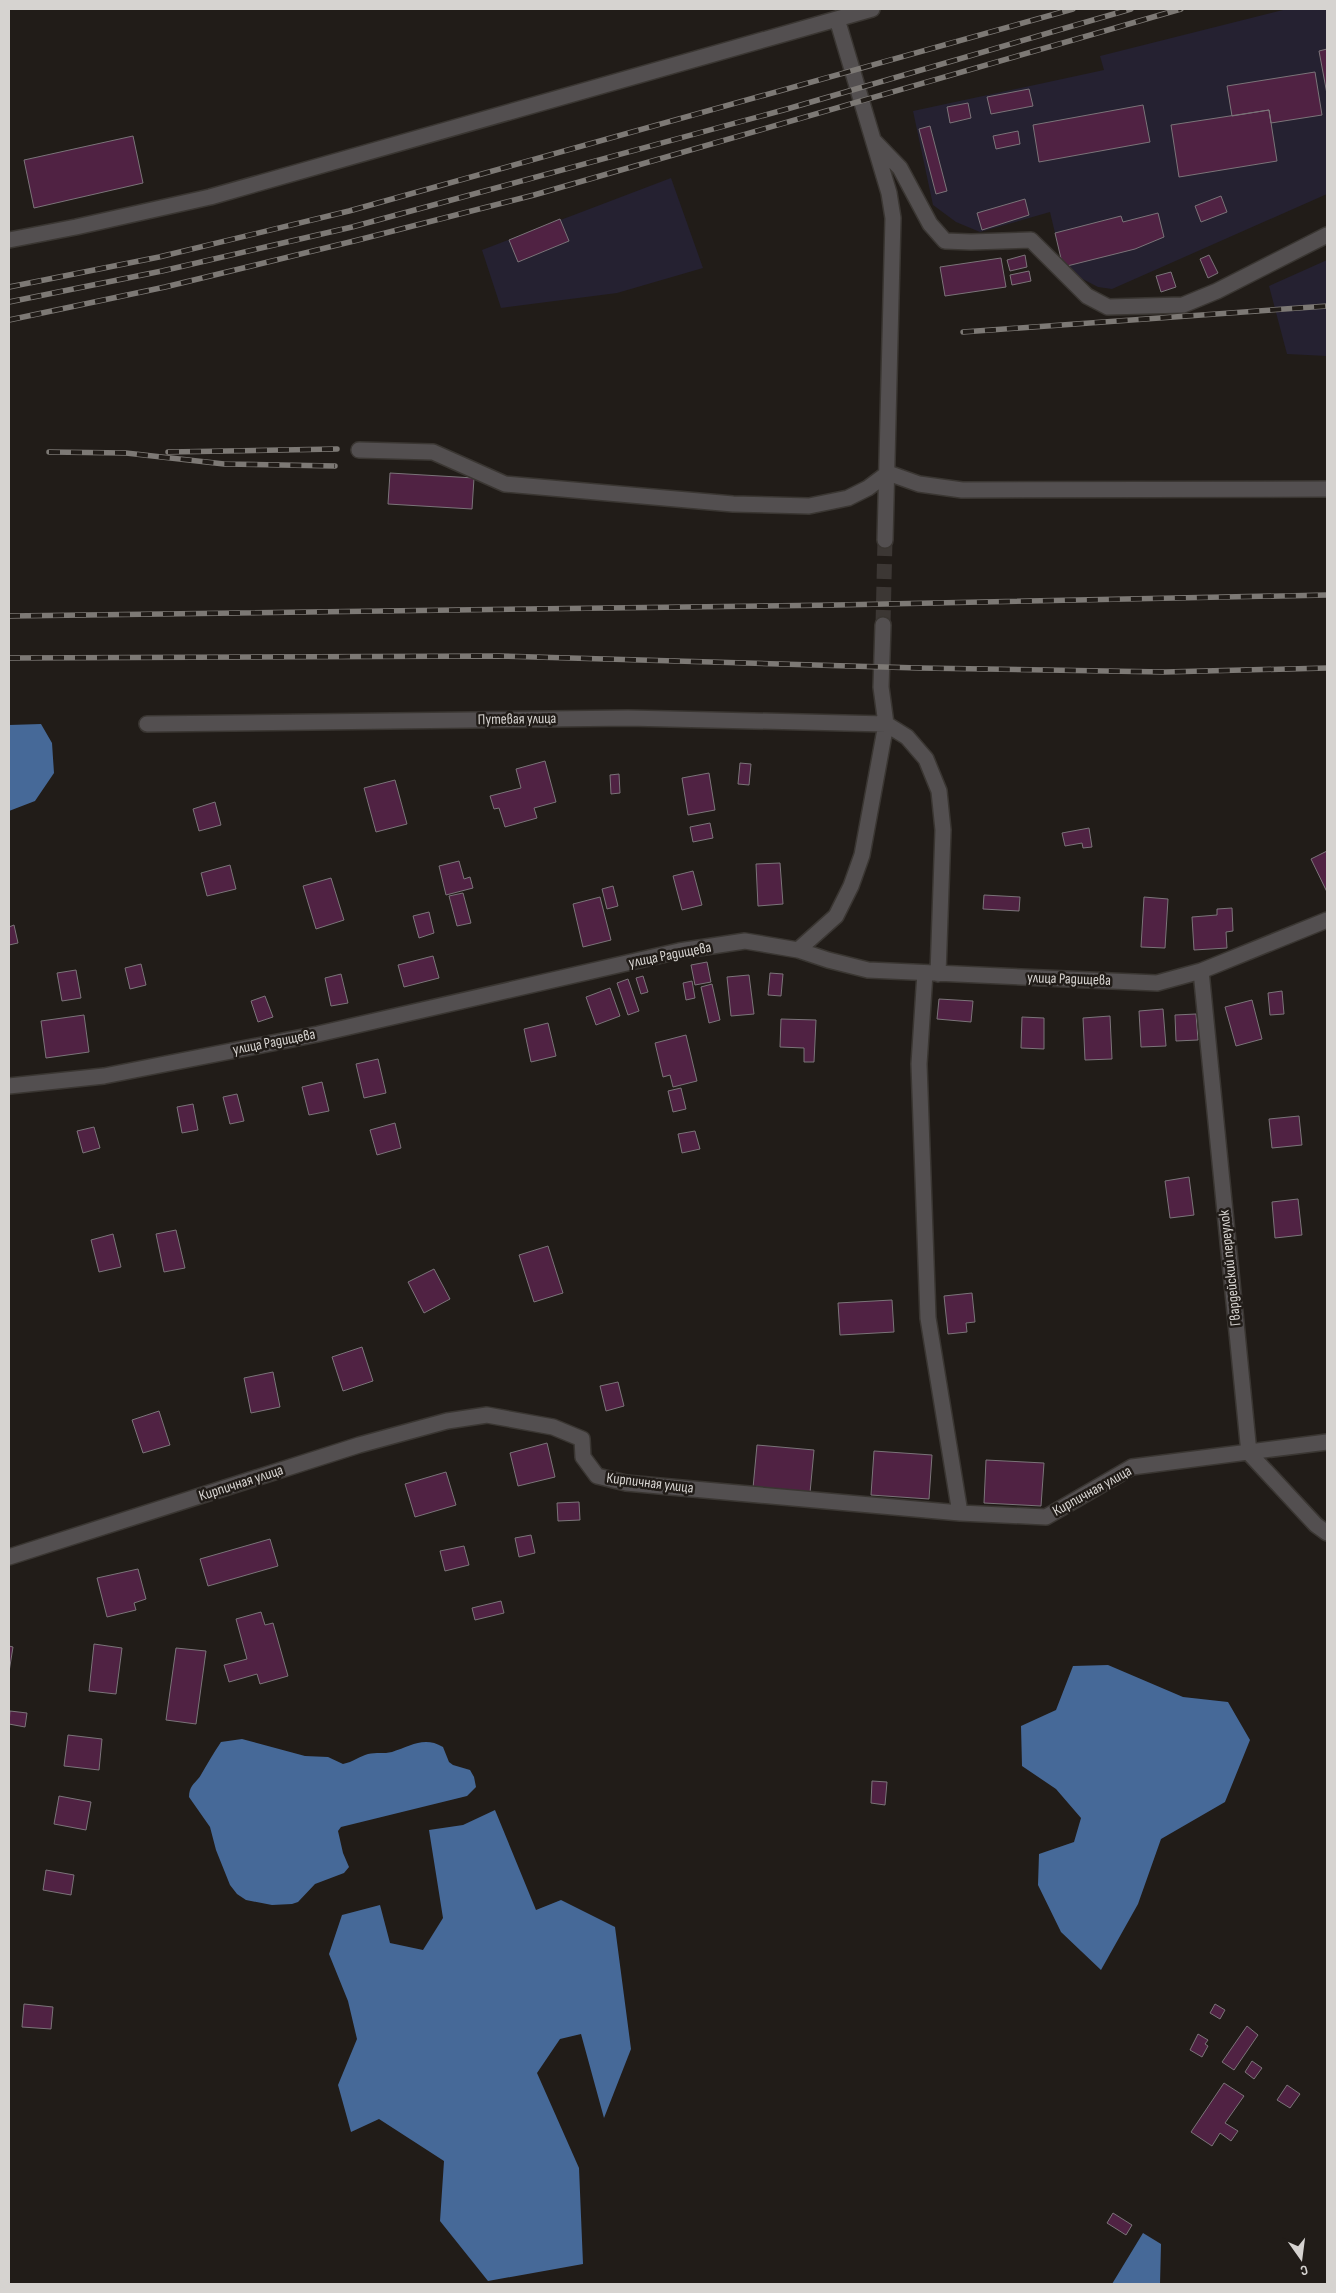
<svg xmlns="http://www.w3.org/2000/svg" width="1336" height="2293" font-family="'Sofia Sans Condensed',sans-serif">
<style>
.industrial{fill:#252131}
.water{fill:#466998}
.building{fill:#502243;stroke:#7b7479}
.lines{fill:none;stroke-linecap:round;stroke-linejoin:round}
.minor-tunnel{stroke:#3c3734;stroke-width:15;stroke-dasharray:15 8;stroke-linecap:butt}
.minor-casing{stroke:#3a3632;stroke-width:18}
.minor{stroke:#534f50;stroke-width:15}
.rail-casing{stroke:#7d7975;stroke-width:5.5}
.rail{stroke:#211c18;stroke-width:4;stroke-dasharray:11;stroke-linecap:butt}
.labels{text-anchor:middle;dominant-baseline:central;stroke-width:5;stroke-linejoin:round;paint-order:stroke}
.street-label{font-size:15px;fill:#d6d3d0;stroke:#211c18}
</style>
<rect width="100%" height="100%" fill="#211c18"/>
<!-- industrial -->
<path class="industrial" d="M1287 9H1327V194L1112 289 1098 287 1069 272 1063 267 1050 212 980 232 956 222 933 205 913 111 1104 70 1100 56Z
M671 178 703 268 617 293 501 308 482 250Z
M1327 260V356L1287 354 1269 286Z"/>
<!-- water -->
<path class="water" d="M41 724 52 743 54 773 35 801 9 811V725Z
M1108 1665 1183 1697 1228 1702 1250 1740 1225 1802 1161 1839 1138 1904 1101 1970 1061 1932 1038 1885 1039 1854 1074 1842 1081 1818 1056 1789 1022 1766 1021 1726 1056 1710 1073 1666Z
M242 1739 305 1756 328 1757 343 1764C353 1762 360 1756 368 1754 376 1752 384 1754 392 1752 411 1746 424 1736 443 1747L449 1762 453 1765 470 1770 474 1777 476 1787 467 1796 341 1827 338 1831 343 1853 349 1867 344 1873 315 1884 298 1902 292 1904 272 1905 246 1900 237 1894 230 1885 216 1850 210 1827 189 1797C189 1784 197 1783 202 1773 208 1763 214 1752 221 1742Z
M495 1810 536 1910 561 1900 615 1927 631 2049 604 2118 581 2034 560 2039 537 2073 579 2168 583 2264 488 2281 440 2221 444 2161 379 2119 351 2132 338 2085 357 2039 348 2001 329 1954 342 1915 380 1905 390 1943 423 1950 443 1918 429 1830 463 1825Z
M1143 2233 1161 2244 1160 2284H1112Z"/>
<!-- building -->
<path class="building" d="M1327 49V94L1319 51Z
M1315 72 1322 115 1271 123 1269 110 1232 116 1227 86Z
M1029 89 1033 106 991 114 987 97Z
M968 103 971 118 950 123 947 107Z
M1143 105 1150 142 1039 162 1033 125Z
M1269 110 1277 161 1179 177 1171 125Z
M930 126 947 191 936 194 919 129Z
M1018 131 1020 144 996 149 993 136Z
M133 136 143 183 34 208 24 160Z
M1221 196 1227 212 1201 222 1195 206Z
M1025 199 1029 215 982 230 977 213Z
M1158 213 1164 237 1135 249 1063 267 1055 233 1121 216 1123 222Z
M560 219 569 241 518 262 509 240Z
M1025 255 1027 267 1010 271 1007 260Z
M1209 255 1218 273 1208 278 1200 259Z
M1001 258 1006 287 945 296 940 267Z
M1029 271 1031 281 1012 285 1010 275Z
M1171 272 1176 287 1161 292 1156 276Z
M390 473 474 478 472 509 388 504Z
M545 761 556 802 534 808 537 818 505 827 499 808 494 809 490 796 521 788 516 769Z
M740 763 751 764 749 785 738 784Z
M709 773 715 810 688 815 682 778Z
M619 774 620 793 611 794 610 775Z
M395 780 407 824 376 832 364 788Z
M215 802 221 825 199 831 193 809Z
M710 823 713 838 693 842 690 827Z
M1089 828 1092 847 1083 848 1082 843 1065 846 1062 833Z
M1327 851V892L1311 859Z
M459 861 464 879 470 877 473 888 446 895 439 866Z
M780 863 783 904 758 906 756 864Z
M230 865 236 889 207 896 201 873Z
M693 871 702 905 682 910 673 876Z
M331 878 344 920 316 929 303 886Z
M613 886 618 906 607 909 602 889Z
M463 893 471 923 457 926 449 896Z
M984 895 1020 897 1019 911 983 909Z
M600 897 611 940 583 947 573 904Z
M1144 897 1168 899 1165 948 1141 947Z
M1232 908 1233 931 1226 932 1227 948 1194 950 1192 917 1217 915V909Z
M429 912 434 933 419 938 413 916Z
M14 925 18 943 9 945V927Z
M433 956 439 978 404 987 398 965Z
M707 962 711 982 695 985 691 965Z
M141 964 146 985 130 989 125 968Z
M76 970 81 998 62 1001 57 973Z
M770 973 783 974 781 996 768 995Z
M341 974 348 1003 331 1006 325 978Z
M749 975 754 1014 731 1016 727 977Z
M643 976 648 992 641 994 636 978Z
M628 979 639 1011 628 1015 617 983Z
M692 981 695 998 686 1000 683 983Z
M712 984 720 1020 709 1023 701 987Z
M610 988 620 1016 596 1025 586 997Z
M1282 991 1284 1014 1270 1015 1268 993Z
M265 996 273 1017 258 1022 251 1001Z
M939 999 973 1001 971 1022 937 1019Z
M1252 1000 1262 1039 1236 1046 1225 1007Z
M1163 1009 1166 1046 1141 1047 1139 1011Z
M1196 1014 1198 1040 1176 1041 1175 1015Z
M84 1015 89 1052 46 1058 41 1021Z
M1110 1016 1112 1059 1085 1060 1083 1018Z
M1022 1017 1044 1018V1049L1021 1048Z
M781 1019 816 1020 814 1062H804V1048L780 1047Z
M548 1023 556 1056 531 1062 524 1029Z
M686 1035 697 1081 673 1087 670 1075 663 1077 655 1043Z
M378 1059 386 1093 364 1098 356 1064Z
M322 1082 329 1111 309 1115 302 1087Z
M681 1088 686 1109 673 1112 668 1091Z
M237 1094 244 1121 230 1124 223 1097Z
M193 1104 198 1130 182 1133 177 1107Z
M1299 1116 1302 1145 1272 1148 1269 1119Z
M395 1123 401 1148 377 1155 370 1130Z
M94 1127 100 1148 83 1153 77 1131Z
M695 1131 700 1149 682 1153 678 1134Z
M1189 1177 1194 1215 1170 1218 1165 1181Z
M1298 1199 1302 1235 1275 1238 1272 1202Z
M176 1230 185 1268 164 1272 156 1234Z
M113 1234 121 1267 99 1272 91 1240Z
M548 1246 563 1293 534 1302 519 1255Z
M434 1269 450 1299 424 1313 408 1282Z
M972 1293 975 1322 966 1323 967 1332 948 1334 944 1296Z
M892 1300 894 1332 840 1335 838 1303Z
M362 1347 373 1381 343 1391 332 1357Z
M273 1372 280 1407 251 1413 244 1378Z
M618 1382 624 1406 606 1411 600 1386Z
M159 1411 170 1445 143 1453 132 1420Z
M547 1443 555 1477 518 1486 510 1453Z
M757 1445 814 1450 810 1493 753 1488Z
M874 1451 932 1455 929 1499 871 1495Z
M986 1460 1044 1463 1041 1506 984 1503Z
M446 1472 456 1505 415 1517 405 1484Z
M579 1502 580 1520 558 1521 557 1503Z
M531 1535 535 1553 519 1557 515 1538Z
M270 1539 278 1566 208 1586 200 1559Z
M464 1546 469 1565 445 1571 440 1551Z
M138 1569 146 1599 134 1603 136 1610 107 1617 97 1578Z
M501 1601 504 1613 475 1620 472 1608Z
M261 1612 265 1625 273 1623 288 1676 260 1684 257 1674 229 1682 224 1665 247 1659 236 1619Z
M94 1644 122 1648 116 1694 89 1691Z
M9 1646 13 1647 9 1672Z
M176 1648 206 1651 196 1724 166 1720Z
M10 1711 27 1713 25 1727 9 1724Z
M68 1735 102 1739 99 1770 64 1766Z
M872 1781 887 1782 885 1805 871 1803Z
M59 1796 91 1802 86 1830 54 1824Z
M46 1870 74 1875 71 1895 43 1890Z
M24 2004 53 2007 51 2029 22 2027Z
M1215 2004 1225 2010 1220 2019 1210 2013Z
M1247 2026 1258 2035 1234 2070 1222 2062Z
M1198 2034 1208 2040 1205 2044 1208 2046 1202 2057 1190 2050Z
M1252 2061 1262 2068 1254 2079 1245 2072Z
M1224 2083 1244 2096 1225 2123 1238 2131 1231 2141 1220 2133 1212 2146 1191 2132Z
M1287 2085 1300 2094 1290 2108 1277 2100Z
M1113 2213 1132 2225 1126 2235 1107 2223Z"/>
<g class="lines">
<!-- minor-tunnel -->
<path class="minor-tunnel" d="M883 625 885 540"/>
<defs>
<path id="minor" d="M837 19 889 193 893 218 885 540
M875 142 900 168 930 224 945 241 971 242 1031 240 1087 296 1108 307 1183 305 1217 291 1327 235
M9 240 76 227 210 197 872 9
M359 450 433 452 505 484 733 504 809 506 848 498 868 488 888 473 919 484 962 490 1327 489
M147 724 628 718 886 724 907 737 926 759 939 791 943 830 938 974
M798 950 836 916 851 886 862 855 886 724 881 687 883 625
M1201 971 1249 1453 1316 1525 1327 1533
M925 973 919 1064 928 1318 960 1513
M9 1086 104 1076 318 1034 679 951 745 941 798 950 828 960 868 970 1157 983 1201 971 1327 920
M9 1557 359 1445 447 1421 487 1415 553 1427 582 1439 583 1457 597 1476 626 1483 960 1513 1046 1517 1132 1467 1327 1442"/>
</defs>
<!-- minor casing -->
<use href="#minor" class="minor-casing"/>
<!-- minor -->
<use href="#minor" class="minor"/>
<defs>
<path id="rail" d="M9 287 159 257 349 211 1073 9
M9 302 162 271 352 227 787 109 1131 9
M9 320 165 287 354 241 534 195 1181 9
M963 332 1327 306
M49 452 126 453 224 464 335 466
M168 452 337 449
M9 616 837 605 1327 595
M9 658 499 656 919 668 1165 672 1327 668"/>
</defs>
<!-- rail casing -->
<use href="#rail" class="rail-casing"/>
<!-- rail -->
<use href="#rail" class="rail"/>
</g>
<g class="labels">
<!-- street labels -->
<g class="street-label">
<text transform="translate(517 719) rotate(-1)">Путевая улица</text>
<text transform="translate(670 955) rotate(-11)">улица Радищева</text>
<text transform="translate(1069 979) rotate(2)">улица Радищева</text>
<text transform="translate(274 1042) rotate(-11)">улица Радищева</text>
<text transform="translate(1230 1268) rotate(-96)">Гвардейский переулок</text>
<text transform="translate(241 1483) rotate(-18)">Кирпичная улица</text>
<text transform="translate(650 1483) rotate(7)">Кирпичная улица</text>
<text transform="translate(1092 1491) rotate(-29)">Кирпичная улица</text>
</g>
</g>
<!-- border -->
<rect width="1336" height="2293" fill="none" stroke="#d6d3d0" stroke-width="20"/>
<!-- north arrow -->
<g transform="translate(1301 2258) rotate(166)" stroke="#211c18" stroke-width="4" paint-order="stroke">
<path d="M0-4L9 19L0 12L-9 19Z" fill="#d6d3d0"/>
<text y="-8" font-size="14" font-weight="bold" text-anchor="middle" fill="#d6d3d0">С</text>
</g>
</svg>
